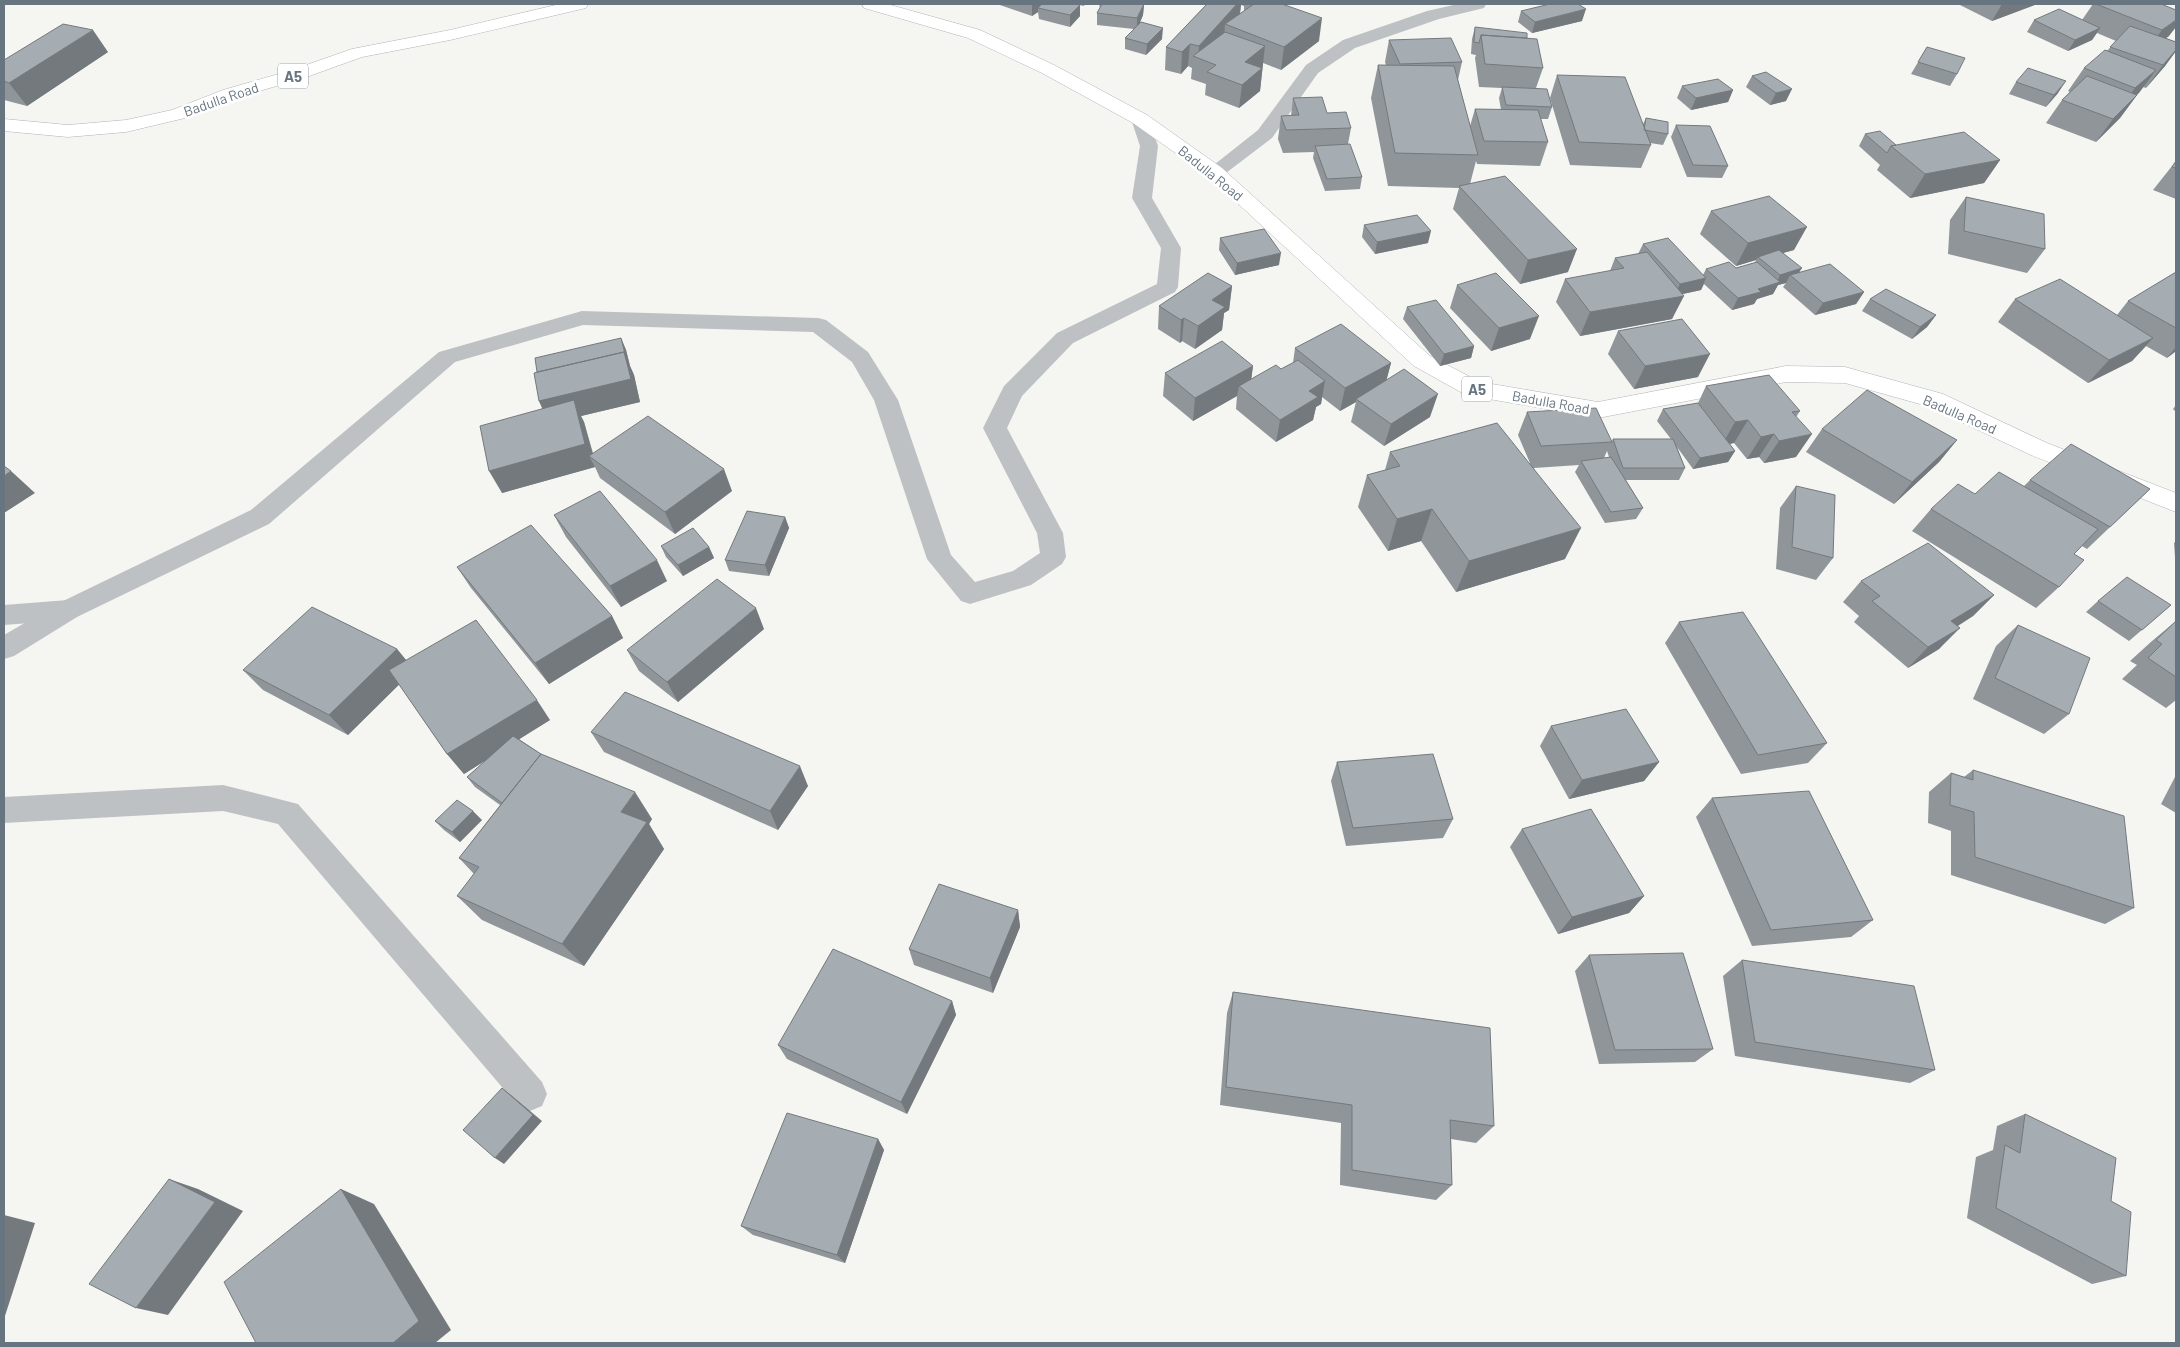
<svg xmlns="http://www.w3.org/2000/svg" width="2180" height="1347" font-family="Barlow,sans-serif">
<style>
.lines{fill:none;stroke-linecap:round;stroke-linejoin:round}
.trunk-casing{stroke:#b0b4b7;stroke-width:1}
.service{fill:#bdc1c4;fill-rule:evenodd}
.minor{fill:#bdc1c4;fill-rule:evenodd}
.trunk{fill:#fff;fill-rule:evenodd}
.wall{fill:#8f9599;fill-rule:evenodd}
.shaded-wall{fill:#74797d}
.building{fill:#a6adb2;stroke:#74797d}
.labels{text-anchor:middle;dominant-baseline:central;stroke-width:5;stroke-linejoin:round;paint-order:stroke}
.far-street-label{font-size:14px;fill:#677581;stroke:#fff}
.shield{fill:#fff;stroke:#959ea7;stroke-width:1}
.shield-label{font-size:15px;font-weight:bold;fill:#677581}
</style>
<rect width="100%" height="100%" fill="#f5f6f2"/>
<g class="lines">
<defs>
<path id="trunk" d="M560 4H588L586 8 450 40 362 57 301 79 235 98 185 118 126 132 68 137 4 131V119L68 125 126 120 172 110 223 90 289 71 352 49 450 30Z
M862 4H887L980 30 1054 65 1147 115 1222 168 1430 356 1480 382 1598 402 1786 366 1845 367 1943 394 2047 443 2176 493V512L2031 455 1927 406 1845 383 1786 382 1598 418 1466 395 1414 366 1208 176 1133 123 1042 73 968 38 864 8Z"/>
</defs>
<!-- trunk casing -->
<use href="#trunk" class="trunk-casing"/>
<!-- service -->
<path class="service" d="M68 600 77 603 81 610 77 617 68 620 4 625V605Z
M223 785 298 804 542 1082 547 1094 542 1106 530 1111 518 1106 278 824 223 811 4 823V797Z"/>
<!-- minor -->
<path class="minor" d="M1458 4H1486L1484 8 1439 19 1355 48 1318 73 1272 138 1222 176 1215 178 1208 176 1205 172 1258 130 1306 65 1343 40 1427 11Z
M1140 113 1147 115 1158 146 1152 198 1181 248 1178 287 1175 292 1073 343 1022 396 1007 428 1063 533 1066 557 1062 564 1031 585 970 604 961 601 927 559 874 400 852 362 813 332 583 325 455 362 269 524 77 617 14 656 4 659V635L59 603 251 510 439 352 582 311 818 318 826 320 868 352 898 400 951 555 975 582 1013 571 1040 553 1037 533 983 428 1004 386 1057 333 1157 284 1161 248 1132 198 1140 146 1131 119 1133 115Z"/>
<!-- trunk -->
<use href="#trunk" class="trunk"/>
</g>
<!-- wall -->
<path class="wall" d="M997 4H1085L1084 6 1076 4 1080 5V16L1070 27 1039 19 1038 12 1032 16Z
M1099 4H1165L1164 5H1144L1143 15 1139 24 1162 39 1146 55 1125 49V38L1134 29 1097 25V13L1100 8Z
M1207 4H1282L1319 41 1281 70 1263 63 1260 91 1239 108 1205 95 1206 84 1191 79 1192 68 1188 66 1181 74 1165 70 1166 47ZM1241 5 1244 6V10H1245L1240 14Z
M1958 4H2037L1992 21Z
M2093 4H2161L2169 36 2166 38 2176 42V51L2165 66 2146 88 2143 87 2137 95 2120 118 2096 142 2046 123 2062 100 2070 92 2068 91 2084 68 2107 51 2116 41 2097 33 2092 40 2068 51 2027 32 2034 20H2082Z
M1521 11 1582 21 1532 33 1518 22Z
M1475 27 1527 38 1543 68 1536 88 1552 107 1548 119H1540L1548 142 1540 166 1477 164 1476 161 1470 184 1568 272 1520 284 1453 209 1459 188 1388 186 1371 98 1378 65H1386L1385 62 1389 40 1462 62 1458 80 1470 126 1475 109 1501 110 1499 98 1502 88 1479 87 1475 58 1476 55 1471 54 1472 39Z
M1927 47 1957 74 1950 86 1911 74Z
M108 52 27 106 4 100V59V60Z
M1766 72 1786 101 1770 105 1746 87 1752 76Z
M1557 75 1643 124 1646 118 1668 134 1663 145 1650 143 1651 145 1641 168 1570 165 1550 98Z
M2016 82 2058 93 2046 107 2009 94Z
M1682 86 1733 90 1728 102 1691 110 1677 98Z
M1293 98 1327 113 1351 128 1348 144 1362 177 1360 189 1325 191 1313 158 1314 152 1283 153 1278 139 1281 116H1291Z
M1676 125 1728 166 1722 178 1687 177 1671 137Z
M1865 134 1896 145 2000 160 1984 183 1910 198 1877 170 1880 165 1859 146Z
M2176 161V199L2153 190Z
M1966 197 2045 249 2027 273 1948 254 1950 220Z
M1711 211 1794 250 1783 253 1799 272 1864 292 1856 304 1815 315 1783 287 1786 283 1778 285 1773 294 1757 299 1754 304 1732 310 1704 284 1701 290 1682 294 1672 319 1580 336 1556 302 1565 279 1610 271 1615 258 1638 254 1643 244 1703 275 1706 269 1736 268 1755 263 1756 260 1736 266 1700 234Z
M1364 225 1428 243 1375 254 1362 237Z
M1220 238 1279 265 1235 275 1219 250Z
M2176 272V351L2167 358 2146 346 2132 361 2088 383 1998 322 2015 299 2117 315 2128 301Z
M1457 285 1530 339 1491 351 1450 308Z
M1232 286 1229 310 1224 313 1222 330 1195 349 1182 341 1180 343 1158 329 1159 306Z
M1870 299 1936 315 1927 327 1912 339 1862 311Z
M1407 307 1474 346 1471 358 1440 366 1403 319Z
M1618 331 1698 377 1634 389 1608 354Z
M621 338 626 350 630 366 634 375 640 402 581 416 584 422 593 453 732 491 675 534 600 478 595 467 502 493 542 408 539 401 537 372Z
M1295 348 1391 363 1386 380 1430 417 1384 446 1351 422 1356 402 1340 411 1322 397 1321 404 1316 407 1313 420 1276 442 1236 409 1237 396 1193 421 1163 396 1165 373 1253 366 1251 379 1281 369 1293 363Z
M1706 386 1800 411 1796 417V457L1764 463 1759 457 1747 459 1734 443 1730 444 1735 451 1728 462 1693 469 1677 447 1685 468 1679 480H1626L1643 508 1636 519 1605 523 1575 472 1579 465 1534 468 1565 559 1456 592 1421 541 1388 551 1358 507 1367 475 1385 470 1390 452 1530 463 1518 435 1527 412 1612 441 1613 439H1671L1657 421 1663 409 1698 403ZM1607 451 1609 457 1604 458Z
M2176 405V412L2173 409Z
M1822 429 1957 440 1939 462 1894 504 1806 452Z
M2030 480 2150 489 2087 549 2082 546 2074 554 2059 587 2036 608 1912 531 1931 509 1975 494 2024 486Z
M1796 486 1833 558 1816 580 1776 569 1780 508Z
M554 515 667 581 621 607 566 537Z
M785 517 789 528 769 576 729 571 725 560Z
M2176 541V571L2174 543Z
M661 546 709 547 714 558 683 576 666 557Z
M457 567 612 616 623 638 549 684 471 588Z
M1861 581 1994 595 1973 616 1958 626 1939 649 1908 668 1854 622 1859 616 1843 602Z
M2098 601 2171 605 2129 641 2086 612Z
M2176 621V700L2166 708 2122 679 2137 665 2130 661 2152 641Z
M1679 622 1827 743 1808 763 1741 774 1665 643Z
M2018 625 2069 714 2044 734 1973 699 1996 646Z
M764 629 678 702 639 671 627 650Z
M397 649 406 660 550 720 519 739 541 754 652 819 649 824 664 849 584 966 482 920 457 896 474 874 459 858 500 805 475 787 467 777 488 759 464 774 447 754 399 684 348 735 263 690 243 670Z
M1551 726 1659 762 1644 781 1569 799 1540 746Z
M591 732 808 786 778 830 604 752Z
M1337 762 1453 819 1443 838 1346 846 1331 781Z
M1973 770 2134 908 2105 924 1951 875V831L1928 823 1929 792 1951 773 1964 777Z
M2176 775V813L2161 804Z
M1712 798 1873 920 1851 937 1752 946 1696 817Z
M482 820 460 842 444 830 435 821Z
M1522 829 1644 896 1629 913 1558 934 1510 847Z
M1018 910 1020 927 993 993 914 965 909 949Z
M1589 955 1713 1049 1695 1062 1599 1064 1575 971Z
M1742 960 1935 1070 1910 1083 1735 1056 1723 976Z
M1233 992 1494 1126 1476 1143 1451 1139 1452 1185 1436 1200 1340 1185 1341 1123 1220 1105 1227 1013Z
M952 1001 956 1015 907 1114 787 1059 778 1045Z
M2025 1114 2111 1201 2126 1276 2092 1284 1967 1218 1976 1157 1993 1150 1997 1126Z
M878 1139 884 1150 845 1263 753 1235 741 1226Z"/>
<!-- shaded-wall -->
<path class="shaded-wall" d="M1033 4H1050L1038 8V12L1032 16V5Z
M1144 4 1143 15 1137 30V18Z
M1237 4H1241L1239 22 1225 24 1224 39 1198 58 1199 46Z
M2002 4H2037L1992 21Z
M1080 5V16L1070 27V15Z
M1586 9 1582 21 1532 33 1535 22Z
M1322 18 1319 41 1281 70 1284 47Z
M2176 20V27L2169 36 2146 52 2162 30Z
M1163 28 1162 39 1146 55 1147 44Z
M2100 28 2092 40 2068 51 2075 40Z
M93 30 108 52 27 106 9 83Z
M1190 44 1188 66 1181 74 1182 52Z
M1265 46 1260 91 1239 108 1245 62Z
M2176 50V51L2165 66 2146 88 2163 65Z
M2156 70 2139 93 2118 111 2135 88Z
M2066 81 2058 93 2046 107 2054 95Z
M1792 89 1786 101 1770 105 1776 93Z
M1733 90 1728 102 1691 110 1696 98Z
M2137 95 2120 118 2096 142 2113 119Z
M2000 160 1984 183 1910 198 1925 174Z
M1807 227 1794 250 1761 259 1758 257 1756 260 1736 266 1748 243Z
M1431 231 1428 243 1375 254 1377 242Z
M1577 249 1568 272 1520 284 1528 260Z
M1281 253 1279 265 1235 275 1237 263Z
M1802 268 1795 279 1790 275 1786 283 1778 285 1773 294 1757 299 1754 304 1732 310 1738 298 1758 289 1776 284 1780 275Z
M1706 278 1701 290 1674 296 1680 284Z
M1232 286 1229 310 1224 313 1222 330 1195 349 1198 326 1212 300Z
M1864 292 1856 304 1815 315 1823 303Z
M1684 296 1672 319 1580 336 1590 312Z
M1936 315 1927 327 1912 339 1920 327Z
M1539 316 1530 339 1491 351 1499 328Z
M1184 318 1182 341 1180 343 1181 320Z
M621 338 626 350 630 366 634 375 640 402 581 416 584 422 594 459 589 456 595 467 502 493 489 471 550 424 539 401Z
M2153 338 2132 361 2088 383 2109 360Z
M1474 346 1471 358 1440 366 1444 354Z
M2176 347V351L2167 358Z
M1710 354 1698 377 1634 389 1645 366Z
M1391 363 1385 386 1356 399V402L1340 411 1345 388Z
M1253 366 1250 389 1239 386 1237 396 1193 421 1195 398Z
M1325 381 1321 404 1316 407 1313 420 1276 442 1280 420 1309 391Z
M1438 394 1430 417 1384 446 1391 424Z
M1748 420 1734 443 1722 445 1735 422Z
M1774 434 1759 457 1747 459 1761 437Z
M1812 434 1796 457 1764 463 1779 441Z
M1957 440 1939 462 1894 504 1912 482Z
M1735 451 1728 462 1693 469 1700 458Z
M724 469 732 491 675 534 665 512Z
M11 471 35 493 4 513V476Z
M1432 509 1421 541 1388 551 1397 519Z
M785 517 789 528 769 576 765 565Z
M1581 528 1565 559 1456 592 1469 561Z
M709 547 714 558 683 576 678 565Z
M657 560 667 581 621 607 610 586Z
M1994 595 1973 616 1931 642 1951 621Z
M756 608 764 629 678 702 667 682Z
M612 616 623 638 549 684 535 663Z
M1960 628 1939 649 1908 668 1928 647Z
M397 649 414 670 348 735 329 715Z
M537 700 550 720 464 774 447 754Z
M1659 762 1644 781 1569 799 1582 780Z
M800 766 808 786 778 830 770 811Z
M635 792 652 819 649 824 664 849 584 966 562 944 621 812Z
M473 811 482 820 460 842 452 832Z
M1644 896 1629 913 1558 934 1572 917Z
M1018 910 1020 927 993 993 990 978Z
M952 1001 956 1015 907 1114 901 1102Z
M502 1088 511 1095 542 1121 504 1164 495 1158Z
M878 1139 884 1150 845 1263 837 1255Z
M169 1179 198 1189 243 1211 168 1315 136 1308Z
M341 1189 374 1204 451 1330 435 1343H393Z
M4 1215 35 1223 4 1319Z"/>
<!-- building -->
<path class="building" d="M1042 4H1074L1080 5 1070 15 1038 8Z
M1102 4H1144L1137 18 1097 13Z
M1207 4H1237L1199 46 1190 44 1182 52 1166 47Z
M1254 4H1282L1322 18 1284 47 1225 24Z
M1550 4H1578L1586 9 1535 22 1521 11Z
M2096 4H2161L2176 10V20L2162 30Z
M2059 9 2100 28 2075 40 2034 20Z
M1141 22 1163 28 1147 44 1125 38Z
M63 24 93 30 9 83 4 81V60Z
M2130 26 2176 42V50L2163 65 2110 47Z
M1475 27 1527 33V38L1481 35 1479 43 1474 42Z
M1225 32 1265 46 1245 62 1262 68 1242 85 1207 72 1216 65 1193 56Z
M1481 35 1537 39 1543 68 1485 64Z
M1451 38 1462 62 1400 64 1389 40Z
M1927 47 1965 58 1957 74 1918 62Z
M2105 50 2156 70 2135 88 2084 68Z
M1378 65 1454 66 1478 155 1395 153Z
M2028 68 2066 81 2054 95 2016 82Z
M1766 72 1792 89 1776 93 1752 76Z
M1557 75 1625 77 1651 145 1579 142Z
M2087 76 2137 95 2113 119 2062 100Z
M1718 79 1733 90 1696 98 1682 86Z
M1502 87 1547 89 1552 107 1506 105Z
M1322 97 1327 113 1346 112 1351 128 1286 130 1281 116 1299 115 1293 98Z
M1475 109 1538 110 1548 142 1484 141Z
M1646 118 1668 122V134L1644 130Z
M1676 125 1710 126 1728 166 1693 165Z
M1880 131 1896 145 1891 146 1887 153 1865 134Z
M1964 132 2000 160 1925 174 1891 146Z
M1350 144 1362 177 1327 179 1315 146Z
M2176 161V168L2172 167Z
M1505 176 1577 249 1528 260 1459 186Z
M1769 196 1807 227 1748 243 1711 211Z
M1966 197 2044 214 2045 249 1964 231Z
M1417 215 1431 231 1377 242 1364 225Z
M1264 229 1281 253 1237 263 1220 238Z
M1668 238 1706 278 1680 284 1643 244Z
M1779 250 1802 268 1780 275 1758 257Z
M1647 252 1684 296 1590 312 1565 279 1624 268 1615 258Z
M1729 262 1736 268 1757 262 1780 282 1758 289 1761 292 1738 298 1706 269Z
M1830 264 1864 292 1823 303 1790 275Z
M2176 272V328L2128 301Z
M1208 273 1232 286 1212 300 1225 307 1198 326 1184 318 1181 320 1159 306Z
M1496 273 1539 316 1499 328 1457 285Z
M2060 279 2153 338 2109 360 2015 299Z
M1886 289 1936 315 1920 327 1870 299Z
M1436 300 1474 346 1444 354 1407 307Z
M1682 319 1710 354 1645 366 1618 331Z
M1341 324 1391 363 1345 388 1295 348Z
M621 338 625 354 624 352 537 372 535 358Z
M1222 341 1253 366 1195 398 1165 373Z
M624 352 631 379 539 401 534 373Z
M1298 360 1325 381 1309 391 1318 397 1280 420 1239 386 1276 365 1281 369Z
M1404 369 1438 394 1391 424 1356 399Z
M1769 375 1800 411 1792 412 1812 434 1779 441 1774 434 1761 437 1748 420 1735 422 1706 386Z
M1867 390 1957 440 1912 482 1822 429Z
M574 400 585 444 489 471 480 426Z
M1698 403 1735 451 1700 458 1663 409Z
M1596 408 1612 442 1541 446 1527 412Z
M648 416 724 469 665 512 589 456Z
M1497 423 1581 528 1469 561 1432 509 1397 519 1367 475 1400 466 1390 452Z
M1613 439H1673L1685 468H1623Z
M2071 444 2150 489 2110 527 2030 480Z
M1611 457 1643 508 1611 512 1581 461Z
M4 466 11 471 4 476Z
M1999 472 2098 529 2074 554 2084 560 2059 587 1931 509 1958 484 1975 494Z
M1796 486 1835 495 1833 558 1792 547Z
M600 491 657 560 610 586 554 515Z
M747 511 785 517 765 565 725 560Z
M531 525 612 616 535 663 457 567Z
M693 528 709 547 678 565 661 546Z
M1928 543 1994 595 1951 621 1960 628 1928 647 1872 601 1880 596 1861 581Z
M2127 577 2171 605 2142 630 2098 601Z
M717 579 756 608 667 682 627 650Z
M312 607 397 649 329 715 243 670Z
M1743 612 1827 743 1758 755 1679 622Z
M476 620 537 700 447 754 389 670Z
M2176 621V677L2148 658 2162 644 2156 640Z
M2018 625 2090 658 2069 714 1995 678Z
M625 692 800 766 770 811 591 732Z
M1626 709 1659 762 1582 780 1551 726Z
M513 736 541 754 502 803 467 777Z
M541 754 635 792 621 812 647 822 562 944 457 896 479 867 459 858Z
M1433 754 1453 819 1353 828 1337 762Z
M1973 770 2124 816 2134 908 1975 857 1974 812 1950 805 1951 773 1973 780Z
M1809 791 1873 920 1771 930 1712 798Z
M457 800 473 811 452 832 435 821Z
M1591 809 1644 896 1572 917 1522 829Z
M939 884 1018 910 990 978 909 949Z
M833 949 952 1001 901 1102 778 1045Z
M1683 953 1713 1049 1615 1050 1589 955Z
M1742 960 1914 986 1935 1070 1755 1042Z
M1233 992 1490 1028 1494 1126 1450 1120 1452 1185 1352 1170V1105L1226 1087Z
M502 1088 533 1115 495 1158 463 1130Z
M787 1113 878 1139 837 1255 741 1226Z
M2025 1114 2116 1158 2111 1201 2131 1212 2126 1276 1996 1208 2005 1145 2020 1153Z
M169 1179 215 1202 136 1308 89 1284Z
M341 1189 419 1321 393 1343H256L224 1282Z"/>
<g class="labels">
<!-- far-street labels -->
<g class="far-street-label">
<text transform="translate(221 99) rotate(-19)">Badulla Road</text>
<text transform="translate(1211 173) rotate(39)">Badulla Road</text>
<text transform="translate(1551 402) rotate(10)">Badulla Road</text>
<text transform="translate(1960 414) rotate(23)">Badulla Road</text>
</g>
<!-- shield labels -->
<g class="shield">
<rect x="278" y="63.5" width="30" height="25" rx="4"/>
<rect x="1462" y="376.5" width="30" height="25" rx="4"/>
</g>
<g class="shield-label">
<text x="293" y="76">A5</text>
<text x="1477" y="389">A5</text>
</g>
</g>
<!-- border -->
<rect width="2180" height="1347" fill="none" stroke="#677581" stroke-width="10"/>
</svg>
